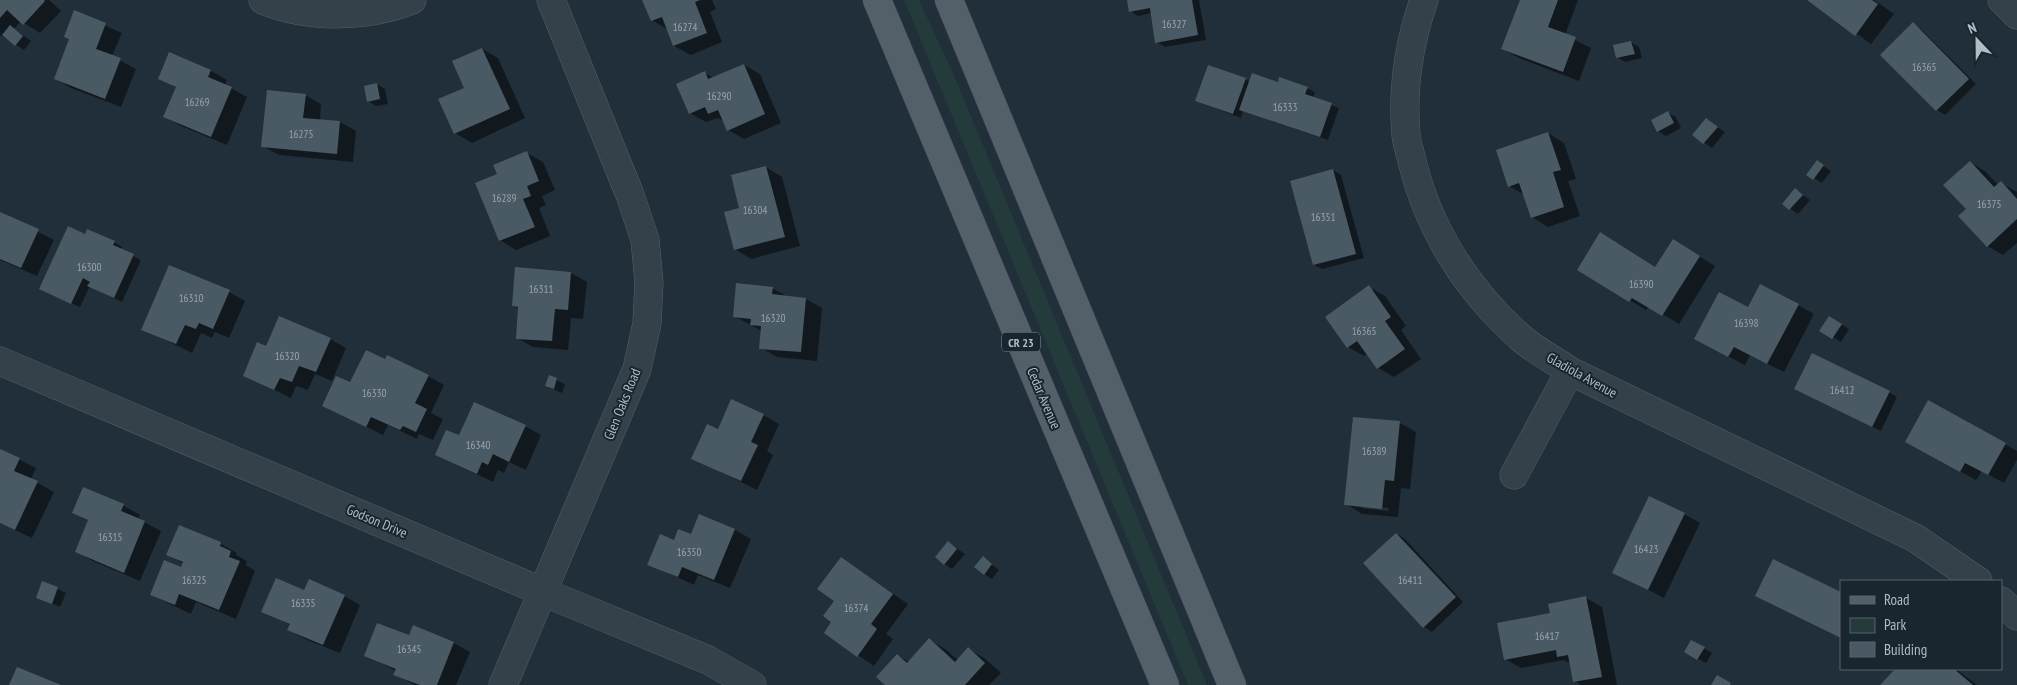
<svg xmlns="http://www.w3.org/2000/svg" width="2017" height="685" font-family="'PT Sans Narrow',sans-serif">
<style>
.green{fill:#233b3a}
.shadow{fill:#0007;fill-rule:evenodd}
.building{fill:#4a5a65}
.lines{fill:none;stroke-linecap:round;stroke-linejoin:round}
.street-casing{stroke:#535f68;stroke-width:29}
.primary-casing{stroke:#3e4a53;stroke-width:29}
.street{stroke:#35414a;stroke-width:28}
.primary{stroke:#53606a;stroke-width:28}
.labels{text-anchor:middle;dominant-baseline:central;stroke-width:4;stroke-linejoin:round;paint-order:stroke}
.number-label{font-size:11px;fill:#96a4ae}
.shield{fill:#1a262f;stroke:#838f99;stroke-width:1}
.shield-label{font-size:12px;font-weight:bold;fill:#b0bcc6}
.street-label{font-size:14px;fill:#b0bcc6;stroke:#1a262f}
</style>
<rect width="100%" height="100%" fill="#212f3a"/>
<!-- green -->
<path class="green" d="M904 0H919L953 73 1207 685H1188Z"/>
<!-- shadow -->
<path class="shadow" d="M0 0H49L61 11 40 33 21 21 14 29 31 41 24 50 0 35Z
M643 0H712L716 9 710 12 722 42 691 55 674 46 668 30 652 20Z
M1128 0H1199L1206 40 1165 47 1157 42 1152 13 1138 16 1130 11Z
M1521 0H1578L1565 35 1591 48 1579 81 1519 58 1503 49Z
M1810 0H1874L1894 14 1871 44Z
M75 12 122 33 112 56 136 69 121 107 71 88 55 78 71 40Z
M1913 24 1921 29 1976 84 1945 115 1937 110Z
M1631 42 1639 47 1642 58 1625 62 1617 57Z
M482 49 498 58 525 118 472 143 455 133 440 100 465 89Z
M170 54 211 71 227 80 225 85 247 97 227 145 181 126 165 117 177 88 159 78Z
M744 65 760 74 781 123 744 139 728 130 724 121 718 118 706 122 690 113 705 73 714 78Z
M1245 79 1250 82 1307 88 1315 92 1313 98 1339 108 1328 140 1243 111 1241 118 1196 101Z
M377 84 385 89 388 104 376 106 368 101Z
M305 95 321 104 320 120 340 122 356 131 353 162 279 155 263 146Z
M1668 113 1676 117 1681 128 1666 136 1658 131Z
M1707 120 1725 132 1712 148 1694 135Z
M1548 133 1564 143 1576 179 1568 181 1580 216 1548 227 1532 217 1525 195 1509 186Z
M527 153 543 162 555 190 542 196 546 205 539 208 550 236 516 250 500 240 499 175Z
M1817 162 1831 171 1822 183 1814 178Z
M1970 162 1986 172 1998 185 2001 183 2017 192V243L2003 255 1987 246 1967 209Z
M766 167 782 177 800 246 751 259 735 249 741 209Z
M1333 170 1341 175 1364 258 1322 269 1314 265Z
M1795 190 1810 200 1798 214 1784 204Z
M0 213 54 240 37 276 0 260Z
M86 236 114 242 122 247 121 250 141 260 122 302 90 286 80 307 48 293Z
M1689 250 1715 266 1679 324 1649 306 1646 310 1579 270 1656 268Z
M170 266 229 292 245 301 229 338 215 332 212 338 201 333 192 353 143 329Z
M571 273 587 282 583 319 571 318 568 350 533 347 517 338 519 309 513 306Z
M1369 287 1385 296 1406 326 1401 330 1421 359 1394 377 1378 368 1368 354 1364 356 1348 347Z
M772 288 788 297 806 299 822 308 817 361 777 357 761 348 762 331 734 316Z
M1798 305 1814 314 1784 372 1750 355 1745 365 1712 348 1749 309Z
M1830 317 1849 329 1841 342 1821 330Z
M330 339 346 348 332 381 315 374 308 390 296 386 291 398 244 375 267 347Z
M386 361 428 376 444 385 431 413 443 419 433 440 419 434 417 439 388 425 383 435 323 405 351 384Z
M549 377 565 384 562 393 546 386Z
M1889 392 1897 397 1881 431 1803 393Z
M1929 402 2017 451V460L2004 483 1982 471 1976 480 1923 451Z
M763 415 779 424 767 451 773 455 757 490 693 458 719 431Z
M1354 418 1400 423 1416 432 1410 489 1401 488 1398 517 1362 514 1346 504ZM1361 506 1389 508 1388 511 1361 508Z
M525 426 541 435 526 470 509 462 504 473 498 470 493 482 436 455 460 437Z
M0 450 36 468 31 479 54 492 32 538 0 523Z
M84 489 124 506 140 515 138 519 161 531 140 581 93 561 77 552 89 521 74 513Z
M1684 514 1700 523 1664 598 1614 572Z
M179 526 221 544 237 553 236 555 247 561 246 565 255 571 236 619 196 602 191 614 151 595 182 568 184 564 167 554Z
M735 530 751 539 730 588 698 575 694 585 649 564 675 542 692 536Z
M1397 534 1405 539 1463 602 1432 632 1424 627Z
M949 543 965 554 952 569 944 564Z
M983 558 999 570 992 579 984 574Z
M841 559 908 604 886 634 893 639 874 666 825 633 833 622Z
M43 582 66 593 60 607 37 597Z
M304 592 344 596 360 605 340 653 305 639 289 630 291 625 263 611Z
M1586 598 1602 607 1617 685H1581L1575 681 1571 664 1564 660 1521 668 1505 659 1551 614Z
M414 627 454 643 470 652 456 685H415L395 674 396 671 366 655 410 637Z
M929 640 945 649 958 660 968 649 984 658 1001 673 989 685H886L897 655 909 662Z
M1692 641 1712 653 1706 663 1686 652Z
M1897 669H1956L1977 685H1882Z"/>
<!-- building -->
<path class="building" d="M0 0H44L45 1 23 25 7 10 0 18Z
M642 0H700L695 2 707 33 673 46 662 17 651 21Z
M1127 0H1192L1198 35 1155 43 1150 8 1129 12Z
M1520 0H1558L1548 27 1576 37 1563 72 1501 49Z
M1807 0H1872L1878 4 1855 36Z
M74 10 106 23 96 49 121 58 105 99 54 79 69 39 64 37Z
M1913 22 1969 79 1936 111 1880 55Z
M10 25 23 36 15 46 2 35Z
M1631 41 1635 54 1616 58 1613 45Z
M482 48 510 109 454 134 438 99 464 88 452 61Z
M169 52 211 70 208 77 232 87 211 137 163 117 176 87 158 79Z
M744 64 765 114 727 131 718 110 708 114 705 107 689 114 676 84 705 71 708 79Z
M1208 65 1246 78 1233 114 1195 101Z
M1252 73 1278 82 1279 77 1308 87 1305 94 1332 103 1320 137 1239 110Z
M377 83 380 99 367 102 364 86Z
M267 90 306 94 303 118 340 121 337 154 261 147Z
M1668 111 1674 123 1657 132 1651 120Z
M1706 118 1718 127 1703 144 1692 135Z
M1548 132 1561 170 1553 172 1564 207 1531 218 1519 183 1508 187 1496 150Z
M527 151 539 181 527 186 531 196 523 199 535 227 499 241 475 183 497 174 493 165Z
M1817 160 1824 165 1813 180 1806 175Z
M1970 161 1994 187 2001 181 2017 199V219L1987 247 1958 216 1966 209 1943 185Z
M766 166 785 237 734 250 724 212 739 208 731 175Z
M1333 169 1356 254 1313 265 1290 181Z
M1795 188 1803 195 1789 210 1782 204Z
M0 212 39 229 21 268 0 259Z
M68 226 85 234 87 229 115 241 113 245 134 254 114 298 87 286 90 282 83 278 71 304 39 289Z
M1600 232 1655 267 1673 239 1700 256 1662 316 1632 298 1629 302 1577 270Z
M169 265 230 290 213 329 199 323 196 329 185 325 176 344 141 330Z
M515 267 571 272 568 310 555 309 552 341 516 339 518 307 512 306Z
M736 283 773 287 772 294 806 298 801 352 759 349 761 326 750 325 751 319 733 317Z
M1760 284 1799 304 1767 364 1734 347 1728 357 1694 339 1719 292 1748 307Z
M1369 285 1391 317 1385 321 1405 349 1377 369 1357 341 1347 348 1325 317Z
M279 316 331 338 316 372 299 366 292 382 280 378 274 390 243 376 257 342 266 346Z
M1829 316 1842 324 1832 339 1819 331Z
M366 350 385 359 387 355 429 375 415 403 427 409 416 432 403 426 400 430 371 417 366 427 322 406 336 376 350 382Z
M1812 353 1890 391 1872 427 1794 389Z
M549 375 557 378 554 389 545 386Z
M731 399 764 414 751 442 758 445 741 481 691 459 707 424 718 429Z
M1928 400 2006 443 1988 475 1965 463 1960 472 1905 442Z
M474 402 526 425 509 462 493 454 488 465 482 462 477 474 435 455 446 430 459 435Z
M1353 417 1400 421 1394 481 1385 480 1382 509 1344 505Z
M0 449 20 458 14 471 38 481 15 530 0 523Z
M83 487 124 504 121 511 145 521 124 573 75 552 88 520 72 513Z
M1649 496 1685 513 1648 590 1612 573Z
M699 514 735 529 714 580 682 567 678 577 647 565 660 534 674 540 678 529 691 534Z
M179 525 221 542 220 546 231 551 229 557 240 561 219 610 179 594 175 605 150 595 164 560 181 567 183 562 166 555Z
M1396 533 1456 597 1423 628 1363 563Z
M948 541 957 549 944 565 935 557Z
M983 556 992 564 984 575 974 567Z
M841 557 893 594 871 624 877 629 857 657 824 633 831 622 823 616 834 601 817 589Z
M1773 559 1841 592V638L1755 596Z
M276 578 304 590 309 579 345 595 323 645 287 630 290 624 261 612Z
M42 581 58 587 52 604 36 598Z
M1586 596 1602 677 1573 682 1568 655 1557 657 1556 650 1504 660 1497 623 1550 613 1548 604Z
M377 623 409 635 413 625 454 642 437 685H420L393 675 396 669 364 656Z
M929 638 955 662 968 647 985 663 965 685H885L876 677 897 654 907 663Z
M1691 640 1705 647 1697 660 1684 652Z
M17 667 61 685H9Z
M1895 669H1954L1973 685H1880Z
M1717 675 1731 683 1730 685H1711Z"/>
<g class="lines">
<defs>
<path id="street" d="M263 0C309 19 366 18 412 0
M1424 0C1409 43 1402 89 1406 135 1407 145 1411 155 1413 165 1430 232 1468 291 1520 337 1534 350 1554 360 1570 371L1915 538 1978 581
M2002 0 2017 15
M0 361 543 592 708 660 752 685
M1514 475 1570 371
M2001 601 2017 616
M503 685 637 369 647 323 649 282 645 240 630 195 551 0"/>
<path id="primary" d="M877 0 1165 685
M949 0 1232 685"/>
</defs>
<!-- street casing -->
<use href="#street" class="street-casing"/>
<!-- primary casing -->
<use href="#primary" class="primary-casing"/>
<!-- street -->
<use href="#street" class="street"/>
<!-- primary -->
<use href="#primary" class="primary"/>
</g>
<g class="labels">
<!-- number labels -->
<g class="number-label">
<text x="1174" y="24">16327</text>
<text x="685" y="27">16274</text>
<text x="1924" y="67">16365</text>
<text x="719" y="96">16290</text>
<text x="197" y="102">16269</text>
<text x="1285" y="107">16333</text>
<text x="301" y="134">16275</text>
<text x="504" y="198">16289</text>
<text x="1989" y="204">16375</text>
<text x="755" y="210">16304</text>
<text x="1323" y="217">16351</text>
<text x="89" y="267">16300</text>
<text x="1641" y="284">16390</text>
<text x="541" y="289">16311</text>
<text x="191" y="298">16310</text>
<text x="773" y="318">16320</text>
<text x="1746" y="323">16398</text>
<text x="1364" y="331">16365</text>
<text x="287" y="356">16320</text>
<text x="1842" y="390">16412</text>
<text x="374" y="393">16330</text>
<text x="478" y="445">16340</text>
<text x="1374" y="451">16389</text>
<text x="110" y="537">16315</text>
<text x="1646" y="549">16423</text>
<text x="689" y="552">16350</text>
<text x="194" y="580">16325</text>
<text x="1410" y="580">16411</text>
<text x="303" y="603">16335</text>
<text x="856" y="608">16374</text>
<text x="1547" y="636">16417</text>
<text x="409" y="649">16345</text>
</g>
<!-- shield labels -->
<rect class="shield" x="1002" y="332.5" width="38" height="19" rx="4"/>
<g class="shield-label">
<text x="1021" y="342">CR 23</text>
</g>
<!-- street labels -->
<g class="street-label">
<text transform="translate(1582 375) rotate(29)">Gladiola Avenue</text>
<text transform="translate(1044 398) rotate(67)">Cedar Avenue</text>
<text transform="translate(622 404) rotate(-68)">Glen Oaks Road</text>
<text transform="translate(377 521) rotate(23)">Godson Drive</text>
</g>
</g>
<!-- legend -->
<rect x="1840" y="580" width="162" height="90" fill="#1a262f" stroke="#56626b"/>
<rect x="1850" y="596" width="25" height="8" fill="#53606a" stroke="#56626b"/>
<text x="1884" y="605" font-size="15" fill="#b0bcc6">Road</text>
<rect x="1850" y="618" width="25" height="15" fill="#233b3a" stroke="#56626b"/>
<text x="1884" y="630" font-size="15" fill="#b0bcc6">Park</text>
<rect x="1850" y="642" width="25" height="15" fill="#4a5a65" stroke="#56626b"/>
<text x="1884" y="655" font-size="15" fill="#b0bcc6">Building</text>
<!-- north arrow -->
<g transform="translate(1977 40) rotate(338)" stroke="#1a262f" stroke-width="4" paint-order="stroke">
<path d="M0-4L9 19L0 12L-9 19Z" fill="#b0bcc6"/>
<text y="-8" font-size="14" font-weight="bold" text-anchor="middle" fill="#b0bcc6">N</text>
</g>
</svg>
